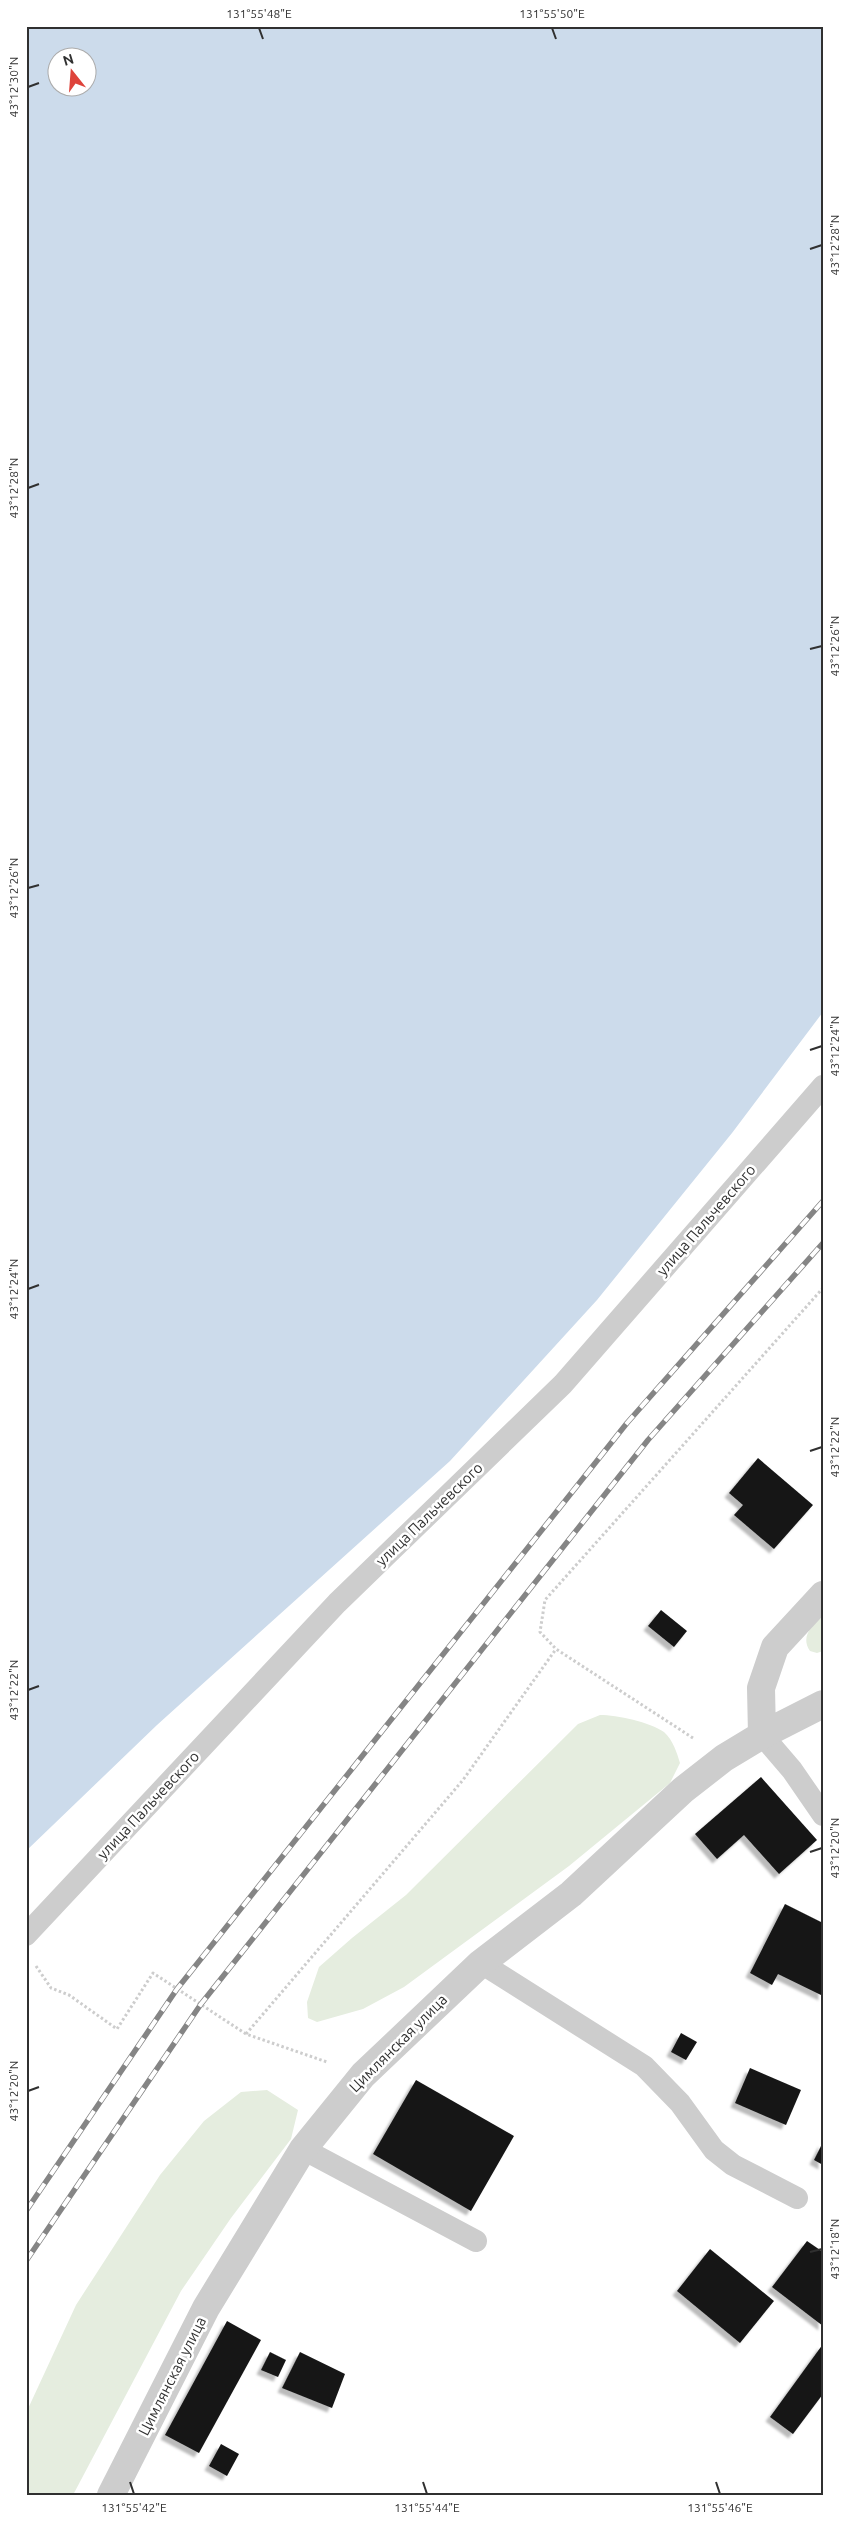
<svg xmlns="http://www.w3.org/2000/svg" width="849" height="2521" font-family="Ubuntu,sans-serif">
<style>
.green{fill:#e5eddf}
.water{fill:#ccdbeb;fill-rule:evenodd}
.building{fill:#171717;filter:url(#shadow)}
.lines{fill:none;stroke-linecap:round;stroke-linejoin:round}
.path{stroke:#cdcdcd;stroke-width:3;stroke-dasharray:2.5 2.5;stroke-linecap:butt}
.lane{stroke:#cdcdcd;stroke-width:22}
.street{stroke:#cdcdcd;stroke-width:28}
.rail-casing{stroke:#858585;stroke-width:5.5}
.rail{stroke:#fff;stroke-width:4;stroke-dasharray:11;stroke-linecap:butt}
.ticks{fill:none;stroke:#303030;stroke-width:2}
.labels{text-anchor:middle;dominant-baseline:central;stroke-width:5;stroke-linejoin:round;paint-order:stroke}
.street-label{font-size:15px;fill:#303030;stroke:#fff}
.neatline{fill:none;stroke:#303030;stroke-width:2}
.ticks-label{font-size:12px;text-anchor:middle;fill:#303030}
</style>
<defs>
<filter id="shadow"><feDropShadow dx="-4.5" dy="4.5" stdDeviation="1" flood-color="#0004"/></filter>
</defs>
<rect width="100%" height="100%" fill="#fff"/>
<!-- green -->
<path class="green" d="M823 1615V1651L817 1653 810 1651C800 1637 812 1625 823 1615Z
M600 1715C617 1715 650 1722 664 1732 673 1740 677 1753 680 1763L670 1783 569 1866 404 1987 363 2009 317 2022 308 2018 307 2002 319 1967 352 1938 406 1895 578 1724Z
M267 2090 298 2110 291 2139 231 2218 181 2291 73 2495H26V2413L76 2305 160 2175 204 2121 241 2092Z"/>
<!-- water -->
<path class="water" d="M26 26H823V1012L732 1133 597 1300 450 1461 157 1725 26 1851ZM58 58H88V88H58Z"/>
<!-- building -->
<path class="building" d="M758 1458 813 1505 774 1549 734 1515 743 1505 729 1493Z
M661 1610 687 1631 674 1647 648 1626Z
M761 1777 817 1840 779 1874 744 1835 717 1859 695 1834Z
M785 1904 823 1923V1996L778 1974 772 1985 750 1973Z
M681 2033 697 2042 686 2060 671 2052Z
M750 2068 801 2090 786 2125 735 2103Z
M416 2080 514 2136 471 2211 373 2154Z
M823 2142V2165L814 2160Z
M807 2241 823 2252V2326L772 2287Z
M710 2249 774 2301 740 2343 677 2291Z
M227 2321 261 2340 199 2453 165 2435Z
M823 2344V2394L793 2434 770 2417Z
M270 2352 286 2360 278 2377 261 2370Z
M300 2352 345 2374 332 2408 282 2388Z
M221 2444 239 2454 227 2476 209 2466Z"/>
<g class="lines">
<!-- path -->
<path class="path" d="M693 1738 556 1649 540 1632 545 1600 823 1288
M36 1966 51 1988 69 1995 117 2029 153 1973 246 2034 327 2062
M246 2034 463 1780 556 1649"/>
<!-- lane -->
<path class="lane" d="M762 1735 792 1770 823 1815
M26 1935 337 1603 563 1384 823 1086
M481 1963 644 2066 680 2103 714 2150 733 2165 797 2198
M303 2149 476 2241"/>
<!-- street -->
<path class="street" d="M762 1735 823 1704
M111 2495 206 2308 303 2149 363 2075 481 1963 571 1894 683 1790 724 1758 762 1735 761 1688 775 1647 823 1595"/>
<defs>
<path id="rail" d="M26 2211 177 1989 627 1423 823 1201
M26 2261 201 2004 648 1440 823 1243"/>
</defs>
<!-- rail casing -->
<use href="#rail" class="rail-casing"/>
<!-- rail -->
<use href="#rail" class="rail"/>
</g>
<!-- ticks -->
<path class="ticks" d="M259 28 263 39M552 28 556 39M28 87 39 83M810 249 822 245M28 488 39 484M810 649 822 646M28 888 39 885M810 1050 822 1046M28 1289 39 1285M810 1451 822 1447M28 1690 39 1686M810 1852 822 1848M28 2091 39 2087M810 2252 822 2249M130 2482 134 2494M423 2482 427 2494M716 2482 720 2494"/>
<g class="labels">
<!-- street labels -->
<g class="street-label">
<text transform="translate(706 1220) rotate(-49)">улица Пальчевского</text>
<text transform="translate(429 1514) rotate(-44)">улица Пальчевского</text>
<text transform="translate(148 1805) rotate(-47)">улица Пальчевского</text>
<text transform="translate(398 2043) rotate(-45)">Цимлянская улица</text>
<text transform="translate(172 2376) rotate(-63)">Цимлянская улица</text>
</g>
</g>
<!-- border -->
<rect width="849" height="2521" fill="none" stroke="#ffffff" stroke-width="55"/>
<!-- north arrow -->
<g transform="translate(72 72) rotate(343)"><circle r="24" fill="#ffffff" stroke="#acacac"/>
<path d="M0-4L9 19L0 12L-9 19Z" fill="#de433b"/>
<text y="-8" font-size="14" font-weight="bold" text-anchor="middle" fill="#303030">N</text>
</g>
<rect x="28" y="28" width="794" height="2466" class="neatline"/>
<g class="ticks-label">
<text x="259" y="18">131°55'48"E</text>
<text x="552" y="18">131°55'50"E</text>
<text transform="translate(14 87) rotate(-90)" y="4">43°12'30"N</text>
<text transform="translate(835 245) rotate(-90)" y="4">43°12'28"N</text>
<text transform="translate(14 488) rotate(-90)" y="4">43°12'28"N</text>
<text transform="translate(835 646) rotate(-90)" y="4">43°12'26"N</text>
<text transform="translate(14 888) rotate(-90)" y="4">43°12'26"N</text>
<text transform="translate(835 1046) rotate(-90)" y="4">43°12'24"N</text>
<text transform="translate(14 1289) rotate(-90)" y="4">43°12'24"N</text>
<text transform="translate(835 1447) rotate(-90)" y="4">43°12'22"N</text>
<text transform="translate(14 1690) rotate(-90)" y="4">43°12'22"N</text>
<text transform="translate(835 1848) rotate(-90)" y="4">43°12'20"N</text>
<text transform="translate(14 2091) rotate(-90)" y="4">43°12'20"N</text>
<text transform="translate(835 2249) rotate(-90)" y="4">43°12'18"N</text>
<text x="134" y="2512">131°55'42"E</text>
<text x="427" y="2512">131°55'44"E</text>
<text x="720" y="2512">131°55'46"E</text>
</g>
</svg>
